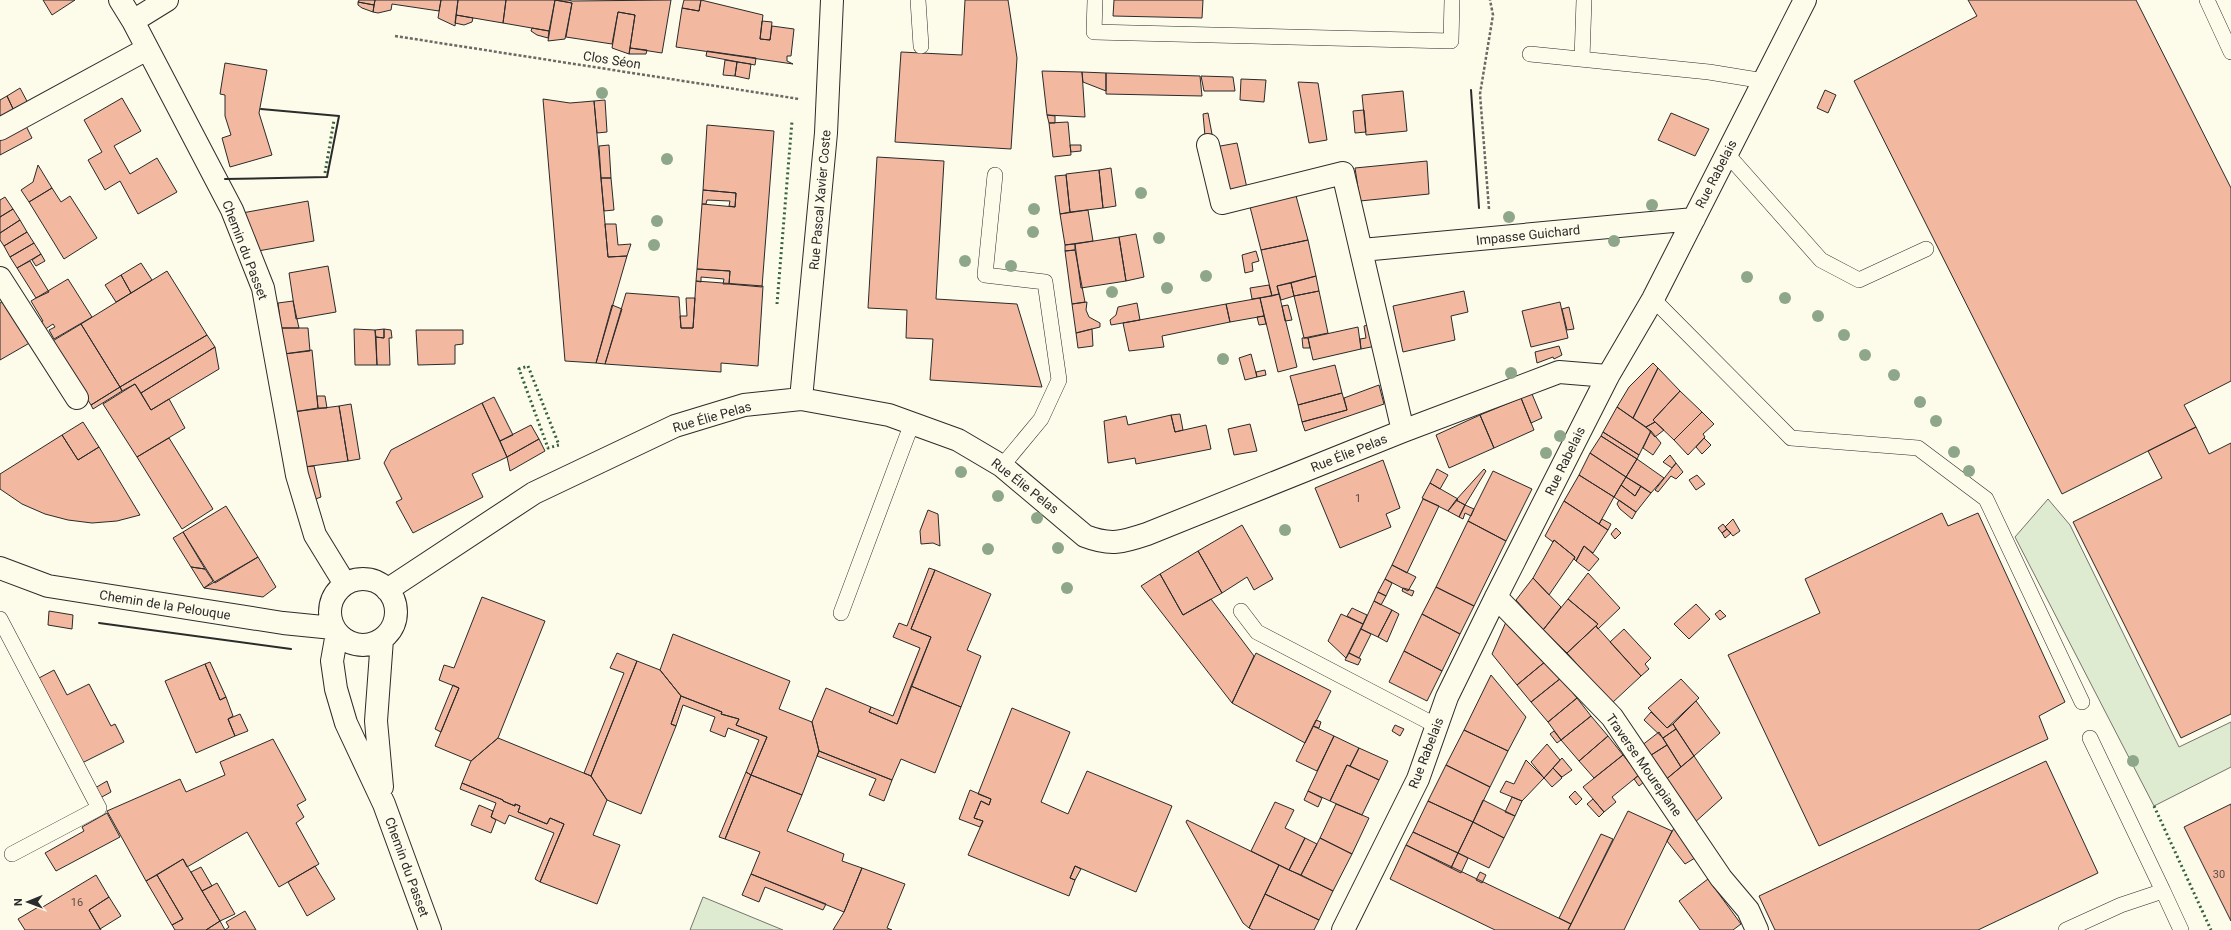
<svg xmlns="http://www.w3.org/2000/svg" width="2231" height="930" font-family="Roboto,sans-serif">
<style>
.green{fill:#deebd1;stroke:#74746e}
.building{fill:#f2b8a0;stroke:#2b2b2b}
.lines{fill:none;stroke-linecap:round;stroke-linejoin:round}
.service-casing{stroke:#2b2b2b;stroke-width:16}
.minor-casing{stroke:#2b2b2b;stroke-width:24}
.path{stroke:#6a6964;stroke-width:2.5;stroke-dasharray:3 2;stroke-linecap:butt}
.service{stroke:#fdfbea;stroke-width:15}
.minor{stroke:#fdfbea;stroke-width:22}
.hedge{stroke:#34623c;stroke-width:3;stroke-dasharray:2 3;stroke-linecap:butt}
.wall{stroke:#2b2b2b;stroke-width:2}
.tree{fill:#8ea78a}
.labels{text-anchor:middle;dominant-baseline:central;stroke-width:3;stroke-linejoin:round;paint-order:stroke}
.number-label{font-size:11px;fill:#5d4e48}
.street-label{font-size:13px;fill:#2b2b2b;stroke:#fdfbea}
</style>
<rect width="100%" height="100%" fill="#fdfbea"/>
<!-- green -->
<path class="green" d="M2048 499 2070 525 2179 747 2231 722V767L2154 806 2015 537Z
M703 897 783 930H690Z"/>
<!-- building -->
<path class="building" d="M43 0H75L52 15Z
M359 0H375L374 5 358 2Z
M375 0H441L439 11 392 4 391 10 378 13 373 12Z
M441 0H458L455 26 438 18Z
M458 0H506L503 23 456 15Z
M506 0H568L572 1 671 0 662 53 630 48 635 15 618 12 612 44 566 37 572 3 555 0 549 31 503 23Z
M555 0 572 3 565 39 548 41Z
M684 0H701L699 11 682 8Z
M701 0 763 15 760 39 770 40 772 26 794 29 791 56H787V61L793 64 676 47 682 8 699 11Z
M965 0H1008L1017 58 1011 149 895 142 901 52 962 55Z
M1114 0H1203L1202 18 1113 16Z
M1968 0H2136L2231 188V381L2184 405 2196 427 2062 494 1854 81 1977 16Z
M358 2 374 5 373 12 362 8 358 5Z
M618 12 635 15 629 54 612 48Z
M456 15 473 18 472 22 464 25 455 23Z
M762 21 772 22 770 40 760 39Z
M532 28 549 31 548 38 537 35 531 31Z
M630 48 647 50 646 54H629Z
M707 51 756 58 755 65 706 56Z
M725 60 737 62 735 76 723 75Z
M737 62 751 64 749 79 735 76Z
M225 63 267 70 259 113 272 155 230 167 222 138 231 135 225 116V95L220 94Z
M1042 71 1082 72 1085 117 1047 115Z
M1082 72 1106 73V91L1083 82Z
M1106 73 1200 76 1202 96 1106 94Z
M1201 76 1233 77 1235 91H1204Z
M1241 79 1266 80 1264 102 1240 100Z
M1298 82 1318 83 1327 140 1309 143Z
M20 88 29 105 15 113 7 96Z
M1825 90 1836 95 1828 113 1817 108Z
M1403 91 1407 131 1366 135 1362 95Z
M7 96 15 113 0 121V100Z
M122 98 141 131 114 146 130 174 157 158 177 192 138 214 120 181 105 190 88 160 102 152 84 120Z
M543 99 570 103 594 101 608 257 627 256 596 363 565 361Z
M605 100 607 132 597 133 594 101Z
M1364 110 1366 132 1355 133 1353 111Z
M1208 113 1212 134 1205 136 1203 114Z
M1671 113 1709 129 1695 156 1658 140Z
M1047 115 1055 116V123H1049Z
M1068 122 1071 155 1053 157 1049 123Z
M707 125 774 131 762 287 729 284 730 271 697 269 702 204 735 207 736 193 703 190Z
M26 126 32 138 0 155V140Z
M1237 143 1247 188 1225 193 1215 147Z
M609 145 611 178H601L599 146Z
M1070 145H1081V151L1071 152Z
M877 157 944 161 936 299 1017 304 1042 387 930 380 933 339 906 338 907 310 868 308Z
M1427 161 1429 194 1360 201 1355 168Z
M38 165 52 188 29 202 21 190 33 182Z
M1111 168 1116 206 1103 208 1099 170Z
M1099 170 1103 208 1070 212 1066 174Z
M1066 175 1070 212 1060 214 1055 176Z
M601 178H611L614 210 604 211Z
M52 188 61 202 70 196 97 238 64 259 29 202Z
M703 190 736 193 735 207 729 206 730 201 707 200 706 204H702Z
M1295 192 1308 240 1261 250 1249 203Z
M5 197 13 209 0 217V200Z
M308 201 314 241 258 251 242 213Z
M13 209 20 220 0 233V217Z
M1088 210 1093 241 1065 245 1060 214Z
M20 220 27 232 4 246 0 240V233Z
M605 224H616L618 245 631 244 627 256 608 257Z
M27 232 34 243 10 257 4 246Z
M1136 234 1144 277 1126 281 1119 237Z
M1119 237 1126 281 1081 288 1075 244Z
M1308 240 1316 276 1277 286 1279 294 1272 296 1261 250Z
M34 243 41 254 17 268 10 257Z
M1075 244V250L1065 251V245Z
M1075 250 1085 302 1072 304 1065 251Z
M1256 251 1259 261 1252 263 1253 271 1245 273 1242 255Z
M41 254 45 261 36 266 32 260Z
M30 261 49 292 36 298 17 268Z
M141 263 152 280 131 293 121 275Z
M328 266 336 312 296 319 289 273Z
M697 269 730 271 729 284H723L724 279 701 277V282L696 281Z
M167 271 207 335 120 387 81 324Z
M121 275 131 293 116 302 105 285Z
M1316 276 1319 291 1294 296 1291 283Z
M68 279 92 317 54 339 49 330 55 327 53 324 44 330 40 323 43 321 31 301Z
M696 281 763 286 758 366 721 363V372L605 364 626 293 679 297 681 328H693Z
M1291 283 1294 296 1281 300 1277 286Z
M1269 285 1272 296 1252 299 1250 288Z
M1319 291 1328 333 1304 338 1294 296Z
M1464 291 1468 312 1451 316 1455 340 1403 352 1393 306Z
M1279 294 1297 367 1278 372 1260 298Z
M686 298H695L693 328H681L680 316H687Z
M1260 298 1264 316 1230 322 1226 304Z
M7 299 33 341 0 360V303Z
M293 301 299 328H281L278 303Z
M1087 302 1086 310 1089 317 1100 323V327L1076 333 1072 304Z
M1560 302 1568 338 1531 347 1522 311Z
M1137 303 1140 320 1111 325 1110 320 1116 315 1118 307Z
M1226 304 1230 322 1162 336 1164 347 1129 351 1123 323Z
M612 305 622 309 605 364 596 363Z
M1288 305 1292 320 1285 321 1282 306Z
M1569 307 1574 329 1567 330 1562 309Z
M1264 316 1266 324 1259 325 1257 317Z
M81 324 120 387 91 405 51 342Z
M1373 324 1376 346 1361 349 1360 339 1366 338 1364 326Z
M1358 327 1361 349 1313 360 1308 338Z
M281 328H308L310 351 284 354Z
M354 329 375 330 377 365H355Z
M384 329 391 330 392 338H389L390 365H377L376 337 384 338Z
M384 329V338L376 337 375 330Z
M1092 329 1093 346 1078 348 1076 333Z
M416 330H463V344L455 345V364L418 365Z
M207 335 215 347 141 393 135 384 122 391 120 387Z
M1302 338H1308L1310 348H1303Z
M1559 346 1562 355 1554 359 1553 357 1537 363 1535 352Z
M215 347 219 369 151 410 141 393Z
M312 350 318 408 293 412 284 354Z
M1251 354 1257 377 1245 380 1239 358Z
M1653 363 1658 368 1633 418 1617 407 1629 387Z
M1335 365 1342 393 1298 405 1290 376Z
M1658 368 1680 391 1653 420 1655 422 1646 427 1633 418Z
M1265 370 1266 375 1257 377 1256 372Z
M135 384 151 410 169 399 185 428 137 457 103 404Z
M1379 385 1384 404 1305 431 1302 422 1347 410 1344 398Z
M120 387 122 391 93 409 91 405Z
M1680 391 1702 412 1674 440 1653 420Z
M1342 393 1347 410 1302 422 1298 405Z
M1532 394 1542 418 1531 423 1521 398Z
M317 396H325L327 408H318Z
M494 397 513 435 500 441 482 403Z
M1521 398 1534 430 1494 448 1480 415Z
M482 403 507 457 472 474 483 497 413 533 396 502 402 499 384 463 391 450Z
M351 404 360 459 348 461 339 406Z
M339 406 348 461 304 467 293 412Z
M1617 407 1651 431 1639 455 1603 432Z
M1702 412 1714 424 1703 434 1705 437 1688 455 1674 440Z
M1180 414 1183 430 1175 432 1171 415Z
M1171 415 1175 432 1206 425 1211 449 1136 464 1135 458 1108 463 1104 421 1126 416 1128 425Z
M1480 415 1494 448 1449 468 1436 435Z
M83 422 99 447 78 460 62 435Z
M1655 422 1664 430 1655 437 1646 427Z
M1250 424 1257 451 1234 455 1228 429Z
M531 425 539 439 507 457 500 441Z
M2196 427 2209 454 2231 443V714L2181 738 2073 522 2162 478 2148 451Z
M1651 431 1661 443 1653 455 1643 448Z
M1603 432 1639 455 1637 459 1601 436Z
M62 435 78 460 99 447 140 515 117 521 92 523 68 520 45 514 22 504 0 489V474Z
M1601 436 1637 459 1626 477 1590 453Z
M169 438 213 509 182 529 137 457Z
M1704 438 1711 445 1702 454 1696 447Z
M539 439 545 451 510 471 507 457Z
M1590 453 1626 477 1614 497 1579 475Z
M1670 455 1676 463 1672 468 1663 462Z
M1637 459 1664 478 1651 493 1626 477Z
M1383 460 1400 508 1386 514 1391 527 1340 548 1315 488Z
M1676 463 1683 472 1676 479 1671 476 1658 492 1655 490Z
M314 466 321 497 313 500 304 467Z
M1437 469 1448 475 1440 489 1430 483Z
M1484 469 1486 471 1465 505 1456 500Z
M1493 471 1532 489 1506 541 1468 521Z
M1579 475 1614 497 1599 524 1564 501Z
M1697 475 1705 484 1696 490 1689 480Z
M1626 477 1641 486 1635 496 1621 485Z
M1430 483 1458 499 1448 511 1422 498Z
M1621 485 1635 496 1641 486 1651 493 1636 512 1614 497Z
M1423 499 1439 506 1407 573 1392 565Z
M1456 500 1465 505 1459 517 1448 511Z
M1619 500 1636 512 1632 519 1620 509 1617 504Z
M1564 501 1608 530 1593 553 1584 546 1576 561 1574 559 1575 557 1554 540 1553 542 1545 536Z
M1465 505 1474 509 1471 516 1465 513 1463 519 1459 517Z
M226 506 258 557 215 583 183 532Z
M928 510 938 514 940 546 933 543 921 544 920 531Z
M1942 513 1948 526 1978 513 2065 702 2039 716 2048 739 1819 846 1728 655 1820 613 1805 579Z
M1602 519 1611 524 1608 530 1599 524Z
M1733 519 1740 531 1733 536 1725 527Z
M1468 521 1506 541 1474 606 1436 587Z
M1723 524 1727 529 1722 533 1718 528Z
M1242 525 1273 579 1254 590 1247 577 1222 593 1198 551Z
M1616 528 1621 533 1615 539 1611 534Z
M1727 529 1731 533 1725 538 1722 533Z
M183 532 205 569 191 567 173 538Z
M1554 540 1575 557 1549 595 1533 578Z
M1584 546 1599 559 1589 571 1576 561Z
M1198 551 1222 593 1183 615 1160 574Z
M258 557 276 587 263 597 204 588Z
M1392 565 1416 577 1408 591 1385 579Z
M191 567 205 569 213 581 204 588Z
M929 568 935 570 911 629 931 637 897 724 869 712 871 707 893 716 920 648 893 637 899 623 907 626Z
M935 570 991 594 967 650 981 656 961 707 911 686 931 637 911 629Z
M1588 573 1620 608 1598 629 1596 626 1598 624 1568 599Z
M1160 574 1183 615 1211 599 1254 656 1232 703 1141 586Z
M1533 578 1561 607 1543 630 1516 600Z
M1385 579 1392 583 1386 596 1378 592Z
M1436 587 1474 606 1460 634 1422 614Z
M1403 588 1414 591 1412 596 1402 591Z
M1378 592 1386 596 1381 605 1374 601Z
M482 597 545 621 498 738 471 761 435 746 459 688 439 680 444 665 454 668Z
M1568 599 1598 624 1567 653 1543 630Z
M1374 601 1392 610 1378 637 1361 629Z
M1696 604 1710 619 1689 639 1674 624Z
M1352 608 1367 615 1363 624 1347 616Z
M1392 610 1399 614 1387 642 1378 637Z
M1720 610 1726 616 1720 620 1715 614Z
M49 611 73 615 72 629 48 625Z
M1341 614 1363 624 1346 658 1328 641Z
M1422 614 1460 634 1442 671 1404 651Z
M1506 622 1546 661 1517 685 1492 654Z
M1596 626 1641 676 1612 703 1567 653Z
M1361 629 1371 634 1359 658 1349 653Z
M1624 629 1651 658 1645 664 1649 669 1641 676 1610 642Z
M673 634 790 681 779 709 812 722 819 751 802 795 751 775 767 737 736 725 739 719 721 714 722 712 681 696 660 670Z
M1404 651 1442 671 1427 701 1389 682Z
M617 653 637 661 591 776 584 773 624 673 610 668Z
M1256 653 1331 691 1305 743 1232 703Z
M1349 653 1361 659 1358 665 1345 660Z
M637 661 660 670 681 696 671 724 676 726 641 814 607 800 591 776Z
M1546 661 1561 678 1531 702 1517 685Z
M210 662 226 697 220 700 205 664Z
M205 664 220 700 226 697 233 716 228 719 235 736 196 753 165 681Z
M54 670 67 695 89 684 111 726 115 724 124 742 82 763 39 678Z
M1491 675 1526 717 1508 751 1464 730Z
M1561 678 1577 698 1548 722 1531 702Z
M1681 679 1699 698 1667 728 1648 708Z
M453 685 459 688 441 732 435 729Z
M911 686 961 707 935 773 901 759 892 780 819 751 812 722 826 688 871 707 869 712 897 724Z
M681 696 722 712 721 714 739 719 736 725 767 737 751 775 746 772 759 740 728 728 725 737 710 731 715 717 683 705 676 726 671 724Z
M1577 698 1591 716 1561 740 1548 722Z
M1696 701 1720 733 1694 756 1673 724Z
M1012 708 1070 732 1041 802 1068 814 1087 771 1172 806 1136 892 1075 866 1070 878 1075 880 1069 896 968 855 983 821 974 818 981 801 989 805 991 799 978 794Z
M1651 712 1667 728 1673 724 1676 729 1663 738 1644 720Z
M240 714 248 731 235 736 228 719Z
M1591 716 1608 736 1579 761 1561 740Z
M1316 720 1321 722 1319 728 1313 726Z
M1395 725 1404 729 1400 736 1392 731Z
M1313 726 1334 736 1317 771 1296 761Z
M1676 729 1694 756 1681 767 1663 738Z
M1464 730 1508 751 1490 787 1446 765Z
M1554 731 1561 740 1557 743 1550 734Z
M1659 732 1667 745 1648 757 1641 746Z
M1334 736 1359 748 1350 766 1347 765 1330 801 1308 791Z
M1608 736 1623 755 1594 778 1579 761Z
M498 738 591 776 607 800 593 835 620 845 597 904 540 882 564 824 550 818 547 824 518 812 520 806 515 804V806L503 801V800L462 783 471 761Z
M273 739 306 800 297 805 304 817 296 823 319 864 279 887 247 832 187 867 183 859 146 881 107 811 180 779 186 792 225 775 220 762Z
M1547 744 1560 760 1544 778 1531 762Z
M1667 745 1681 767 1664 781 1648 757Z
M1359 748 1388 761 1379 780 1350 766Z
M819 751 892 780 884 801 869 795 876 779 817 756Z
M1623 755 1639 775 1612 797 1616 802 1604 812 1583 787Z
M1694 756 1722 798 1693 824 1664 781Z
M1562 758 1572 770 1562 777 1553 768Z
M1526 760 1544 778 1522 801 1500 792 1506 781 1514 784Z
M2046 761 2098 873 1978 930H1775L1759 896Z
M1347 765 1379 780 1362 815 1330 801Z
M1446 765 1490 787 1473 822 1428 801Z
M1553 768 1562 778 1552 787 1544 778Z
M746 772 751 775 725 839 719 837Z
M751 775 802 795 787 831 844 854 842 861 862 868 844 912 751 874 760 852 725 839Z
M1639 775 1644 782 1639 786 1634 779Z
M107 781 111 792 100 798 95 788Z
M462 783 503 800V801L515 806V804L520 806 518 812 547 824 550 818 564 824 540 882 535 879 554 833 509 815 505 824 491 817 496 803 460 789Z
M970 790 991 799 989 805 981 801 974 818 983 821 980 827 959 819Z
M1308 791 1322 798 1318 807 1304 800Z
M1575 791 1582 799 1576 805 1569 797Z
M1512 797 1522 801 1515 816 1505 812Z
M1593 799 1604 812 1599 817 1587 804Z
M1483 800 1515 816 1504 838 1473 822Z
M1428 801 1473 822 1458 853 1413 832Z
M1275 802 1294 810 1285 828 1305 838 1289 870 1251 851Z
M1336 804 1369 818 1352 854 1320 838Z
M2231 804V921L2184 827Z
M479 805 493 811 491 817 496 820 491 833 471 825Z
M1628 811 1672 831 1624 930H1568Z
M107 813 120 837 56 871 45 853 84 831 82 827Z
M1187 820 1279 865 1249 928 1243 923 1186 822Z
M1473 822 1504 838 1489 868 1458 853Z
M1674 828 1695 858 1685 864 1667 841Z
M1413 832 1458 853 1451 868 1406 845Z
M1601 834 1613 839 1571 924 1559 918Z
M1305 838 1317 844 1301 875 1289 870Z
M1320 838 1352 854 1333 891 1301 875Z
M1406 845 1571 924 1568 930H1495L1390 879Z
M1458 853 1468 858 1461 873 1451 868Z
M183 859 220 921 206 930H175L172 925 183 919 157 875Z
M1279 865 1333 891 1319 920 1265 894Z
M315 866 335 899 307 916 288 882Z
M1075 866 1081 869 1075 880 1070 878Z
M201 867 212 886 202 891 191 872Z
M862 868 905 884 887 928 892 930H833L844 912Z
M1480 872 1486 875 1482 883 1476 880Z
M751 874 826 904 823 910 765 887 759 902 742 895Z
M96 875 109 897 89 910 101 930H25L18 919 40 906 41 908Z
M157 875 183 919 172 925 146 881Z
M1708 879 1741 924 1733 930H1700L1679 901Z
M217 883 235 914 220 921 202 891Z
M1265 894 1319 920 1314 930H1253L1249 928Z
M109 897 121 916 100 929 89 910Z
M245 911 256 930H225L229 927 226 922Z
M220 921 225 930H206Z"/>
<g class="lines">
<defs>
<path id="service" d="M918 0 921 46
M1095 0 1094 32 1451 41 1452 0
M2207 0 2231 52
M1530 54 1709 72 1764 81
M1582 59 1584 0
M1727 154 1821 260 1859 280 1926 249
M995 175 985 275 1045 282 1059 380 1041 419 1002 466
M1653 299 1791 438 1918 448 1986 499 2082 702
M1241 611 1257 632 1437 726
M841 613 912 423
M0 619 99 808 12 854
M2090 738 2163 891
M2066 930 2121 905 2163 891 2181 930"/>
<path id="minor" d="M120 0 133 21 232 210 263 288 297 475 315 535 345 584
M133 21 167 0
M0 129 147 49
M1208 145 1222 203 1343 173 1403 431
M1362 250 1694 219
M0 278 77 398
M801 399 826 133 832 0
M0 568 48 586 283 623 333 628
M330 612a33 33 0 1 1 66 0a33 33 0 1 1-66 0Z
M387 590 534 493 675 426 744 405 801 399 889 415 958 440 1002 466 1085 536C1111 546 1123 542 1147 534L1403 431 1559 372 1608 376
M1496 597 1612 717 1721 878 1748 910 1757 930
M337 633 332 661 336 689 346 723 384 804 430 930
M382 639 376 721 382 787
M1343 930 1418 779 1447 697 1496 597 1608 376 1653 299 1805 0"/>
</defs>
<!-- service casing -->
<use href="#service" class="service-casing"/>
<!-- minor casing -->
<use href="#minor" class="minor-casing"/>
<!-- path -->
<path class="path" d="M395 36 799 99
M1489 209 1480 94 1493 15 1490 0"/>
<!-- service -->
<use href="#service" class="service"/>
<!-- minor -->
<use href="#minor" class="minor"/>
<!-- hedge -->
<path class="hedge" d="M325 173 334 120
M777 304 792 121
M528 366 559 445 548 448 519 369Z
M2154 806 2211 930"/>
<!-- wall -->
<path class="wall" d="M1471 90 1479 208
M225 179 327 177 339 116 261 109
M99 623 291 649"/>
</g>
<!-- trees -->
<g class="tree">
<circle cx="602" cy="93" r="6"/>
<circle cx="667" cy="159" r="6"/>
<circle cx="1141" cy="193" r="6"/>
<circle cx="1652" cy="205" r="6"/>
<circle cx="1034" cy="209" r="6"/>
<circle cx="1509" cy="217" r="6"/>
<circle cx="657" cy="221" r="6"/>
<circle cx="1033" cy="232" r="6"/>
<circle cx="1159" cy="238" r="6"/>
<circle cx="1614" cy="241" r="6"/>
<circle cx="654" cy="245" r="6"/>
<circle cx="965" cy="261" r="6"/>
<circle cx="1011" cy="266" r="6"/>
<circle cx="1206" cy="276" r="6"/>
<circle cx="1747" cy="277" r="6"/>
<circle cx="1167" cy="288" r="6"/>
<circle cx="1112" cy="292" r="6"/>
<circle cx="1785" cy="298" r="6"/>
<circle cx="1818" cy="316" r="6"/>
<circle cx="1844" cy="335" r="6"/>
<circle cx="1865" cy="355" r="6"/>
<circle cx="1223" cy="359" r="6"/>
<circle cx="1511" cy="373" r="6"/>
<circle cx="1894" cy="375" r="6"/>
<circle cx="1920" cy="402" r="6"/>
<circle cx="1936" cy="421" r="6"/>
<circle cx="1560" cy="436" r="6"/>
<circle cx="1954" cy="452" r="6"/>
<circle cx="1546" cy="453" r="6"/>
<circle cx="1969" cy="471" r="6"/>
<circle cx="961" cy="472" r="6"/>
<circle cx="998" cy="496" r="6"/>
<circle cx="1037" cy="518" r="6"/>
<circle cx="1285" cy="530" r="6"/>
<circle cx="1058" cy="548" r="6"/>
<circle cx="988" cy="549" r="6"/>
<circle cx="1067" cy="588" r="6"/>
<circle cx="2133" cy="761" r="6"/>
</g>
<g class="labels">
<!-- number labels -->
<g class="number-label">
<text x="1358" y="498">1</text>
<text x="2219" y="874">30</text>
<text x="77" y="902">16</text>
</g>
<!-- street labels -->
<g class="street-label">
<text transform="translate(612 60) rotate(9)">Clos Séon</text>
<text transform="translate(1716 174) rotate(-63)">Rue Rabelais</text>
<text transform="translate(820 200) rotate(-85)">Rue Pascal Xavier Coste</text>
<text transform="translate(1528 235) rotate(-6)">Impasse Guichard</text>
<text transform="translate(245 250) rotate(69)">Chemin du Passet</text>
<text transform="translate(712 417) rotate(-16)">Rue Élie Pelas</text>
<text transform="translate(1349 453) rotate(-22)">Rue Élie Pelas</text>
<text transform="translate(1565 461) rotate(-64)">Rue Rabelais</text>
<text transform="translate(1025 486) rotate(38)">Rue Élie Pelas</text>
<text transform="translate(165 605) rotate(9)">Chemin de la Pelouque</text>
<text transform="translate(1426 753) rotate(-69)">Rue Rabelais</text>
<text transform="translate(1644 765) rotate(55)">Traverse Mourepiane</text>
<text transform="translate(407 867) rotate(70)">Chemin du Passet</text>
</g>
</g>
<!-- north arrow -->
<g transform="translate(28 902) rotate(269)" stroke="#fdfbea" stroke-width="3" paint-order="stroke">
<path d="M0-3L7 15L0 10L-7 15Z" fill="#2b2b2b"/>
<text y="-6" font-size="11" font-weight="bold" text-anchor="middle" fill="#2b2b2b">N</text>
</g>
</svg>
